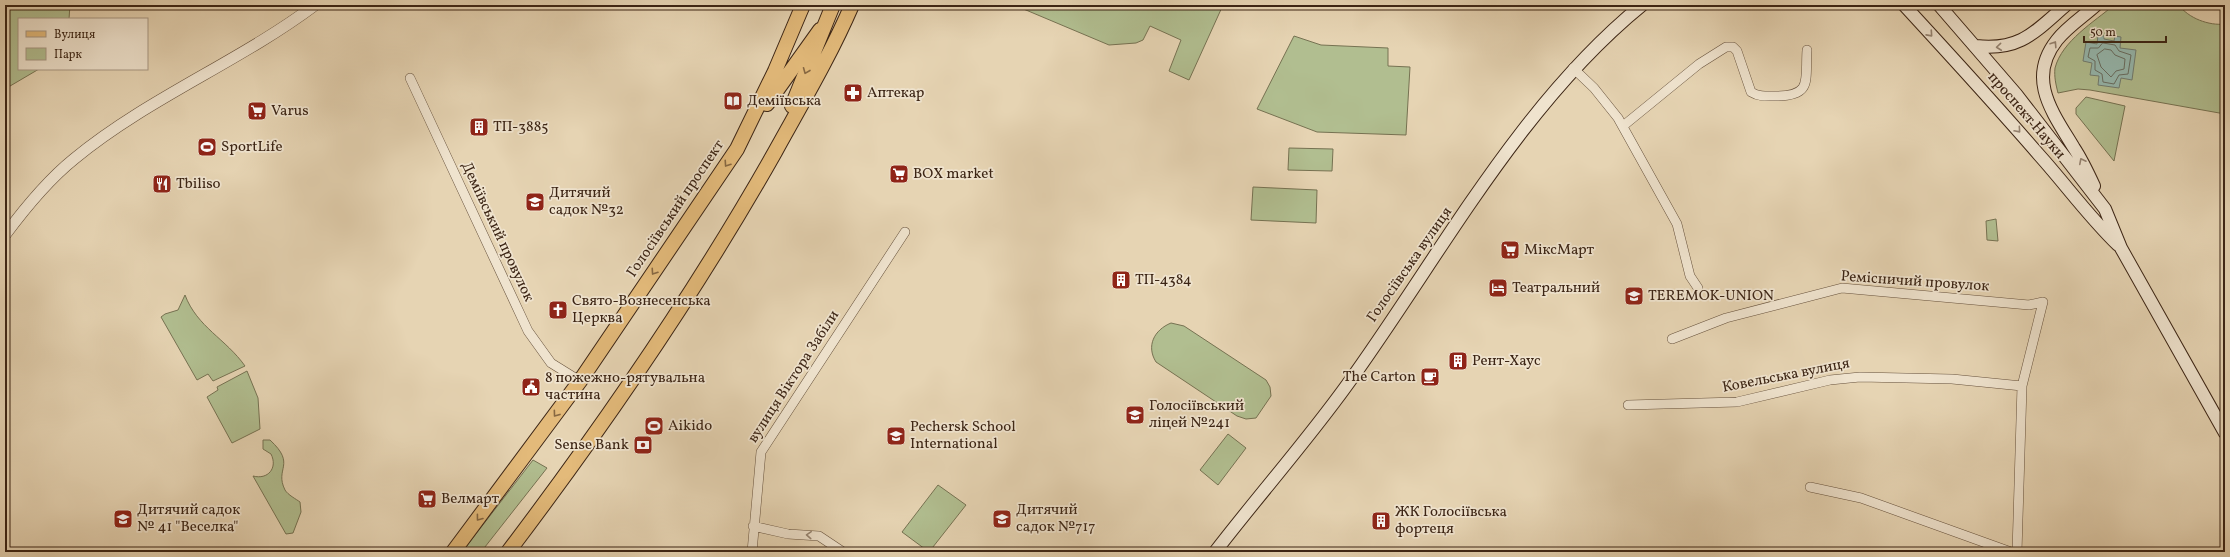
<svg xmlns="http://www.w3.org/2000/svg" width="2230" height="557" font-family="Vollkorn,serif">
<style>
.green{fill:#b1be90;stroke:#767252}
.water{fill:#96b8ae;stroke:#727d71}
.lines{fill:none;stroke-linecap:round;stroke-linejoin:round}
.shore{stroke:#696e62;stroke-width:1}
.minor-casing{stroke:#66513c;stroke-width:10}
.tertiary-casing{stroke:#66513c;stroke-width:12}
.secondary-casing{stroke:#3c2515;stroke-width:14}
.primary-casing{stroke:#3c2515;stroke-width:16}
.trunk-casing{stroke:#3c2515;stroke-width:16}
.minor{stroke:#efe3ce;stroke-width:9}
.tertiary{stroke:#efe3ce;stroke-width:11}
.secondary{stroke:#efe3ce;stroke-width:12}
.primary{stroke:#e3ba7a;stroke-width:14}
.trunk{stroke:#e3ba7a;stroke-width:14}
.oneway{stroke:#968472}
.oneway2{stroke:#876842}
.labels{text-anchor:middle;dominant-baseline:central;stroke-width:3.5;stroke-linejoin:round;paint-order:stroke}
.poi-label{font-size:15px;fill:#3c2515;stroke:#efe3ce;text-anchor:start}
.street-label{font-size:15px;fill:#3c2515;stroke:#efe3ce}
</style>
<rect width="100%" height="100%" fill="#e6d4b3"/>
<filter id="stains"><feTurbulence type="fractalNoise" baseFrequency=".005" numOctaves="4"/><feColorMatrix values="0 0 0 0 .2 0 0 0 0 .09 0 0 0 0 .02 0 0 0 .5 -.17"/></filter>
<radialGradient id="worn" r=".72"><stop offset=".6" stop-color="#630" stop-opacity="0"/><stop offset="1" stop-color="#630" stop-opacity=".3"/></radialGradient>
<!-- green -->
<path class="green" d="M5 5H70L69 19H19V69H39L5 89Z
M1014 5H1223L1189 80 1169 71 1181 40 1150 26 1143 40 1136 43 1109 45Z
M2114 5H2179C2188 18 2209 26 2225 24V114L2090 90 2078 89 2058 93C2056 85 2054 77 2055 68 2062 41 2094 22 2114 5Z
M1294 36 1321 45 1388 48V66L1410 67 1406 135 1317 132 1257 109Z
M2086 97 2125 106 2114 161 2076 114V108Z
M1289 148 1333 149 1332 171 1288 170Z
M1253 187 1317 190 1316 223 1251 220Z
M1996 219 1998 241 1987 240 1986 221Z
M185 295C197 327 226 339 245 366L213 381 208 374 197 380 161 317 165 314 178 310Z
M1171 323 1184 326 1266 380 1270 387 1271 396 1256 418 1246 419 1237 416 1156 362C1146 346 1154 330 1171 323Z
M247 371 258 398 260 429 232 443 207 397 218 390 217 387Z
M1228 434 1246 448 1218 485 1200 470Z
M263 440H270C297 465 274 468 285 490 288 495 296 499 300 502L301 512 293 533 286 534 253 476C268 480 278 468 271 454L263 449Z
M533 460 547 468 481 552H462Z
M938 485 966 505 929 552 902 532Z"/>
<!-- water -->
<path class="water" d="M2098 35 2104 36V39L2114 41 2115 36 2121 37 2120 48 2136 50 2132 80 2121 78 2119 88 2098 85 2099 76 2090 75 2092 63 2083 61 2086 42 2097 44Z"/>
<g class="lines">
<!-- shore -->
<path class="shore" d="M2103 43 2115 45 2119 51 2131 55 2128 74 2119 75 2114 84 2103 82 2102 74 2095 70V61L2088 57 2090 48H2098Z
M2105 49 2111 50 2115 55 2125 59 2124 69 2116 71 2111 77 2101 67 2097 55Z"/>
<defs>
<path id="minor" d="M1573 68 1594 88 1618 118 1677 224 1690 276 1698 288
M410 78 528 331 551 363 580 381
M1623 126 1699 64 1726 47H1733L1737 51 1751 92C1759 97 1767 96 1776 96 1813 96 1805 80 1807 50
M1672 339 1726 318 1842 288 2029 305 2043 302
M1628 405 1737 402 1830 380 1860 377 1952 379 2022 386
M1810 487 1861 498 2011 552
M753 526 788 534 819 536 843 552
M752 552 761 452 905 232
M2017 552 2022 386 2043 302"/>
<path id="tertiary" d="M5 235C25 208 48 180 74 159 148 98 239 62 315 5"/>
<path id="secondary" d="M1904 5C1950 55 1996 105 2040 156 2066 185 2089 217 2118 245
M1939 5 2016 94 2105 209 2121 248 2225 433
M1976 46C2020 51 2035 32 2066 5
M2094 186C2088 173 2082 160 2074 148 2053 113 2026 79 2057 40 2067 27 2084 16 2096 5
M1215 552C1258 496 1306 442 1347 385 1439 258 1519 105 1642 5"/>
<path id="primary" d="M767 104 820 30
M453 552 580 381 737 149 775 71 803 5"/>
<path id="trunk" d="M792 106 833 5
M508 552C605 424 696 292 775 152 802 103 830 56 852 5"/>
</defs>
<!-- minor casing -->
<use href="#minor" class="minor-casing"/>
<!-- tertiary casing -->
<use href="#tertiary" class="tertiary-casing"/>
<!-- secondary casing -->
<use href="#secondary" class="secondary-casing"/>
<!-- primary casing -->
<use href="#primary" class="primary-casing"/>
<!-- trunk casing -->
<use href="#trunk" class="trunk-casing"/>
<!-- minor -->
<use href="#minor" class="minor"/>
<!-- tertiary -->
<use href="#tertiary" class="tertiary"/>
<!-- secondary -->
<use href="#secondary" class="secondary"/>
<!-- primary -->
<use href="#primary" class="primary"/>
<!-- trunk -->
<use href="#trunk" class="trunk"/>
</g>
<!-- one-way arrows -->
<defs><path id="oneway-chevron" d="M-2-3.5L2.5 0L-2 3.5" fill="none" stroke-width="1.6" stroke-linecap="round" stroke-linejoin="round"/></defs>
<g class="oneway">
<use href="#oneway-chevron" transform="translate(1930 34) rotate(48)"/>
<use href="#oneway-chevron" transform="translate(2054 44) rotate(-57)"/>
<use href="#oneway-chevron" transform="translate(1999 47) rotate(174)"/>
<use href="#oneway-chevron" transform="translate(2018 130) rotate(49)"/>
<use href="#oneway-chevron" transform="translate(2082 161) rotate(-117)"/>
<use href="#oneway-chevron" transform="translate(809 535) rotate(-176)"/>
</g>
<g class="oneway2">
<use href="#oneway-chevron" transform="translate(806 71) rotate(112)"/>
<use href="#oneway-chevron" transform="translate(727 164) rotate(124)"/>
<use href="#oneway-chevron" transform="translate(654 272) rotate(124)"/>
<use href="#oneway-chevron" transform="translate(556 414) rotate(126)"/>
<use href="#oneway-chevron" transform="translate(479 518) rotate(127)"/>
</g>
<!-- icons -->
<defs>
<symbol id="pharmacy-square" viewBox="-11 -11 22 22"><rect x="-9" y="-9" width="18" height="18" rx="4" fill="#8f2418" stroke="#efe3ce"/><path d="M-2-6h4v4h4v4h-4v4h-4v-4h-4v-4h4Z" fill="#fff"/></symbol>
<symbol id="library-square" viewBox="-11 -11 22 22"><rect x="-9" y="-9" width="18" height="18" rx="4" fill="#8f2418" stroke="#efe3ce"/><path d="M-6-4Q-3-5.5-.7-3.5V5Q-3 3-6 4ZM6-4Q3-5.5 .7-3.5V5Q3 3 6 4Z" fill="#fff"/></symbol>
<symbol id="supermarket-square" viewBox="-11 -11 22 22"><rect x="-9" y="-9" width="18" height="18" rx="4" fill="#8f2418" stroke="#efe3ce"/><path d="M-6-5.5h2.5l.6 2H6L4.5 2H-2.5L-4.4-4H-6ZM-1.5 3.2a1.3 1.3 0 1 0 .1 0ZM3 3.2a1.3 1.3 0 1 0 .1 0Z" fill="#fff"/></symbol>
<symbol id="building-square" viewBox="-11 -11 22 22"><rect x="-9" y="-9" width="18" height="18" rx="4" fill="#8f2418" stroke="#efe3ce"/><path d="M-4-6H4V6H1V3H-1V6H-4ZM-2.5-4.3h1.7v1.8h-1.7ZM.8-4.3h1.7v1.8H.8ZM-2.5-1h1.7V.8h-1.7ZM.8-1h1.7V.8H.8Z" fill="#fff"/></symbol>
<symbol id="stadium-square" viewBox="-11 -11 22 22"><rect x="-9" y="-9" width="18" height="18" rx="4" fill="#8f2418" stroke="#efe3ce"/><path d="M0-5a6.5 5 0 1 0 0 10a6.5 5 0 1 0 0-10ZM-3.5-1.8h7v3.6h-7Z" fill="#fff"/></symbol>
<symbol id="restaurant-square" viewBox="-11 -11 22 22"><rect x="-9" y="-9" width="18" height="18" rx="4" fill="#8f2418" stroke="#efe3ce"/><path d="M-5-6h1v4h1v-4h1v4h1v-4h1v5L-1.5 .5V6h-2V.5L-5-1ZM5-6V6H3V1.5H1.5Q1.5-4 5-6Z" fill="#fff"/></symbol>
<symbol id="school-square" viewBox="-11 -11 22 22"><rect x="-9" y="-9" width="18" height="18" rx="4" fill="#8f2418" stroke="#efe3ce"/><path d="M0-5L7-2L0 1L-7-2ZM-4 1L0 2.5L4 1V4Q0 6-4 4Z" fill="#fff"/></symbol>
<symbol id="hotel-square" viewBox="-11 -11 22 22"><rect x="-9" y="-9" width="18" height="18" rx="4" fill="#8f2418" stroke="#efe3ce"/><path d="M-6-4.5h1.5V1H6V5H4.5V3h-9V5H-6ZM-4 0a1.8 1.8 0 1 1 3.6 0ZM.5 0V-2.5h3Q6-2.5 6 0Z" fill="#fff"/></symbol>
<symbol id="church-square" viewBox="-11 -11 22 22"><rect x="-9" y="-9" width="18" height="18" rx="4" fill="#8f2418" stroke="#efe3ce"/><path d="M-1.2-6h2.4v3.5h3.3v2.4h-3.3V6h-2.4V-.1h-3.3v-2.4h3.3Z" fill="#fff"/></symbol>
<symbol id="cafe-square" viewBox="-11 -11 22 22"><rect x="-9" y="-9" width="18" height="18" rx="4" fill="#8f2418" stroke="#efe3ce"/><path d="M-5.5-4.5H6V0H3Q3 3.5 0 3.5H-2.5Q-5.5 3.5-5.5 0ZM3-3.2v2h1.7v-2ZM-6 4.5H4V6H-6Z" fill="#fff"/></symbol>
<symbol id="civic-square" viewBox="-11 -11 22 22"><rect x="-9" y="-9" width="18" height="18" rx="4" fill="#8f2418" stroke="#efe3ce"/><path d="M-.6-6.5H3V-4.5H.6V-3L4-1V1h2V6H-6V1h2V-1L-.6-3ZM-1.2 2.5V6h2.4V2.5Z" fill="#fff"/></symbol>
<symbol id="bank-square" viewBox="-11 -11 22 22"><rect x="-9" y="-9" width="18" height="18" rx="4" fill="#8f2418" stroke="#efe3ce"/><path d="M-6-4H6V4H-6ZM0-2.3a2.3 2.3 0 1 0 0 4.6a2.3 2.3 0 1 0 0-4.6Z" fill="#fff"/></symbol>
</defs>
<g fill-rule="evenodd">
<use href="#pharmacy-square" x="842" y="82" width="22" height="22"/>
<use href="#library-square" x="722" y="90" width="22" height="22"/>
<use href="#supermarket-square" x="246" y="100" width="22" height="22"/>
<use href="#building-square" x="468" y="116" width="22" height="22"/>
<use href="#stadium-square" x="196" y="136" width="22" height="22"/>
<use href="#supermarket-square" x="888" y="163" width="22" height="22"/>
<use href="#restaurant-square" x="151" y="173" width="22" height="22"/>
<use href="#school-square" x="524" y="191" width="22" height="22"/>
<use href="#supermarket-square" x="1499" y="239" width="22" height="22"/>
<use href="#building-square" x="1110" y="269" width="22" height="22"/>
<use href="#hotel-square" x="1487" y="277" width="22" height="22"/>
<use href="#school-square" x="1623" y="285" width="22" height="22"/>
<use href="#church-square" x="547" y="299" width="22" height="22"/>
<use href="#building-square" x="1447" y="350" width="22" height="22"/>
<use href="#cafe-square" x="1419" y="366" width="22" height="22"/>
<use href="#civic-square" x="520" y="376" width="22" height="22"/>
<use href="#school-square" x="1124" y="404" width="22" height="22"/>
<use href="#stadium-square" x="643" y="415" width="22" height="22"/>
<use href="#school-square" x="885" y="425" width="22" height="22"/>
<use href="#bank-square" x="632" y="434" width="22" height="22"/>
<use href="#supermarket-square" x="416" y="488" width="22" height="22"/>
<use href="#school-square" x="112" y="508" width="22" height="22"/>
<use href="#school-square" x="991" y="508" width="22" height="22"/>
<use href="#building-square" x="1370" y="510" width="22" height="22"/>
</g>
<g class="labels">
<!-- poi labels -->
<g class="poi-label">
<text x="867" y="93">Аптекар</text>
<text x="747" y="101">Деміївська</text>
<text x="271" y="111">Varus</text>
<text x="493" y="127">ТП-3885</text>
<text x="221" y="147">SportLife</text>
<text x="913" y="174">BOX market</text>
<text x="176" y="184">Tbiliso</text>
<text x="549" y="193">Дитячий<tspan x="549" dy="17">садок №32</tspan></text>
<text x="1524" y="250">МіксМарт</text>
<text x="1135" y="280">ТП-4384</text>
<text x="1512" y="288">Театральний</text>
<text x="1648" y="296">TEREMOK-UNION</text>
<text x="572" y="301">Свято-Вознесенська<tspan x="572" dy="17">Церква</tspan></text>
<text x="1472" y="361">Рент-Хаус</text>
<text x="1416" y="377" text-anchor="end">The Carton</text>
<text x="545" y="378">8 пожежно-рятувальна<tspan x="545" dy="17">частина</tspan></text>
<text x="1149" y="406">Голосіївський<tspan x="1149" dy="17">ліцей №241</tspan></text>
<text x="668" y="426">Aikido</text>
<text x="910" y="427">Pechersk School<tspan x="910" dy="17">International</tspan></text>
<text x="629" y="445" text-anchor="end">Sense Bank</text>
<text x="441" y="499">Велмарт</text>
<text x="137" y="510">Дитячий садок<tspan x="137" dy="17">№ 41 "Веселка"</tspan></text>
<text x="1016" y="510">Дитячий<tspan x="1016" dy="17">садок №717</tspan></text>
<text x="1395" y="512">ЖК Голосіївська<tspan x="1395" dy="17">фортеця</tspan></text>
</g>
<!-- street labels -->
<g class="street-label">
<text transform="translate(2026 116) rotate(49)">проспект Науки</text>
<text transform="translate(676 209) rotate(-56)">Голосіївський проспект</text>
<text transform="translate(497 232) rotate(65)">Деміївський провулок</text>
<text transform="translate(1410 265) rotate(-55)">Голосіївська вулиця</text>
<text transform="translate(1915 282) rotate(4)">Ремісничий провулок</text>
<text transform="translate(1786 376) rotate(-11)">Ковельська вулиця</text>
<text transform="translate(794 377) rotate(-57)">вулиця Віктора Забіли</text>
</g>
</g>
<!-- margin -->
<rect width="2230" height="557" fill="none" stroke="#e6d4b3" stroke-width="20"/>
<rect x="6" y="6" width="2218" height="545" fill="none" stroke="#3c2515" stroke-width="2"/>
<rect x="10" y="10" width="2210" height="537" fill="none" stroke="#3c2515"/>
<!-- legend -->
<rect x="18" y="18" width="130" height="52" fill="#efe3ce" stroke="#a79784"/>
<rect x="26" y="31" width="20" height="6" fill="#e3ba7a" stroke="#a79784"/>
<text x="54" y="38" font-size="12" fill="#3c2515">Вулиця</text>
<rect x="26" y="48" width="20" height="12" fill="#b1be90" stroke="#a79784"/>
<text x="54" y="58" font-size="12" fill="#3c2515">Парк</text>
<!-- scale -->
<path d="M2084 36v6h82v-6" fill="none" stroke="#3c2515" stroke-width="2"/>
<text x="2090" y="36" font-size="12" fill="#3c2515" stroke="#efe3ce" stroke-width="3" paint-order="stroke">50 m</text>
<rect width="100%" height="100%" filter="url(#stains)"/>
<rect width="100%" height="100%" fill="url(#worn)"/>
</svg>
